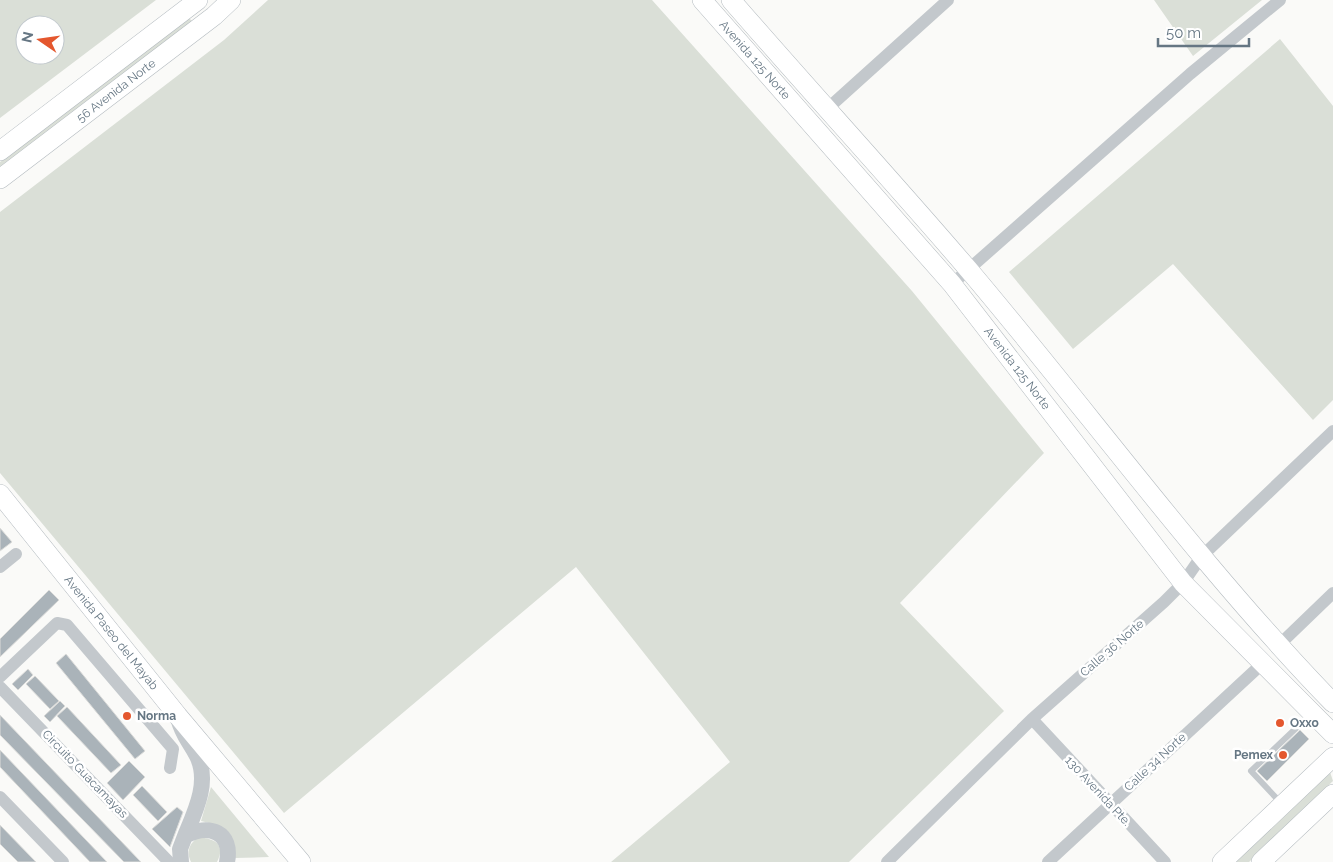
<svg xmlns="http://www.w3.org/2000/svg" width="1333" height="862" font-family="Raleway,sans-serif">
<style>
.green{fill:#dadfd7;fill-rule:evenodd}
.building{fill:#aab3b9;stroke:#dcdcda}
.lines{fill:none;stroke-linecap:round;stroke-linejoin:round}
.secondary-casing{stroke:#b3babf;stroke-width:20}
.service{stroke:#c3c8cc;stroke-width:6}
.minor{stroke:#c3c8cc;stroke-width:12}
.tertiary{stroke:#c3c8cc;stroke-width:16}
.secondary{stroke:#fff;stroke-width:19}
.poi-dot{fill:#e4572e;stroke:#fff;stroke-width:2}
.labels{text-anchor:middle;dominant-baseline:central;stroke-width:5;stroke-linejoin:round;paint-order:stroke}
.street-label{font-size:12px;fill:#657683;stroke:#fff}
.poi-label{font-size:12px;font-weight:bold;fill:#657683;stroke:#fff;text-anchor:start}
</style>
<rect width="100%" height="100%" fill="#fafaf8"/>
<!-- green -->
<path class="green" d="M0 0H156L0 118ZM25 25H55V55H25Z
M268 0H652L912 291 1044 453 900 603 1004 711 849 862H611L730 762 576 567 284 813 0 473V212L224 40Z
M1154 0H1262L1193 56Z
M189 18 192 21 0 169V162Z
M1280 39 1333 106V400L1313 420 1173 264 1073 349 1009 272Z
M1330 772 1333 781 1249 862H1235Z
M211 787 269 857 235 858 213 824 201 821Z
M199 837C215 839 226 844 217 862H191C186 852 189 843 199 837Z"/>
<!-- building -->
<path class="building" d="M0 528 12 542 0 551Z
M49 590 59 600 0 657V639Z
M66 654 145 751 135 759 56 663Z
M28 669 33 675 18 690 12 684Z
M35 676 59 701 50 709 26 684Z
M60 701 65 706 50 722 44 716Z
M67 707 121 765 111 773 57 716Z
M0 715 141 862H124L0 735Z
M1300 730 1309 739 1267 781 1257 771Z
M0 750 107 862H90L0 767Z
M129 761 145 777 123 800 107 783Z
M142 786 167 812 158 821 133 795Z
M177 807 183 812 170 847 152 829Z
M0 825 36 862H18L0 844Z"/>
<g class="lines">
<defs>
<g id="secondary">
<path id="s1" d="M702 0 952 284 1183 583 1333 734"/>
<path d="M731 0C809 90 890 178 968 269 1090 413 1201 567 1333 703"/>
<path d="M0 151 198 0"/>
<path id="s2" d="M0 179 214 16 231 0"/>
<path id="s3" d="M0 494 178 716 301 862"/>
<path d="M1222 862 1333 757"/>
<path d="M1261 862 1333 794"/>
</g>
</defs>
<!-- secondary casing -->
<use href="#secondary" class="secondary-casing"/>
<!-- service -->
<path class="service" d="M1281 803 1251 771 1310 715"/>
<!-- minor -->
<path class="minor" d="M826 110 948 0
M952 284 1190 74 1280 0
M0 567 16 554
M1278 646 1333 593
M0 677 57 623 67 625 173 749 170 768
M0 687 169 862
M1032 719 1165 862
M0 797 63 862
M887 862 1032 719 1164 602 1183 583 1201 557 1333 431
M1048 862 1263 663"/>
<!-- tertiary -->
<path class="tertiary" d="M178 718C183 737 189 740 197 756 210 782 195 812 185 836
M181 862 180 849 185 836C209 823 233 832 227 862"/>
<!-- secondary -->
<use href="#secondary" class="secondary"/>
</g>
<!-- markers -->
<g class="poi-dot">
<circle cx="127" cy="716" r="5"/>
<circle cx="1280" cy="723" r="5"/>
<circle cx="1283" cy="755" r="5"/>
</g>
<g class="labels">
<!-- street labels -->
<g class="street-label">
<text stroke="none"><textPath href="#s1" startOffset="80">Avenida 125 Norte</textPath></text>
<text stroke="none"><textPath href="#s2" startOffset="146">56 Avenida Norte</textPath></text>
<text stroke="none"><textPath href="#s1" startOffset="485">Avenida 125 Norte</textPath></text>
<text stroke="none"><textPath href="#s3" startOffset="178">Avenida Paseo del Mayab</textPath></text>
<text transform="translate(1112 648) rotate(-41)">Calle 36 Norte</text>
<text transform="translate(1155 762) rotate(-43)">Calle 34 Norte</text>
<text transform="translate(85 774) rotate(46)">Circuito Guacamayas</text>
<text transform="translate(1098 791) rotate(47)">130 Avenida Pte.</text>
</g>
<!-- poi labels -->
<g class="poi-label">
<text x="137" y="716">Norma</text>
<text x="1290" y="723">Oxxo</text>
<text x="1273" y="755" text-anchor="end">Pemex</text>
</g>
</g>
<!-- north arrow -->
<g transform="translate(40 40) rotate(283)"><circle r="24" fill="#ffffff" stroke="#c1c8cd"/>
<path d="M0-4L9 19L0 12L-9 19Z" fill="#e4572e"/>
<text y="-8" font-size="14" font-weight="bold" text-anchor="middle" fill="#657683">N</text>
</g>
<!-- scale -->
<path d="M1158 38v8h91v-8" fill="none" stroke="#657683" stroke-width="2.5"/>
<text x="1166" y="38" font-size="15" fill="#657683" stroke="#ffffff" stroke-width="4" paint-order="stroke">50 m</text>
</svg>
